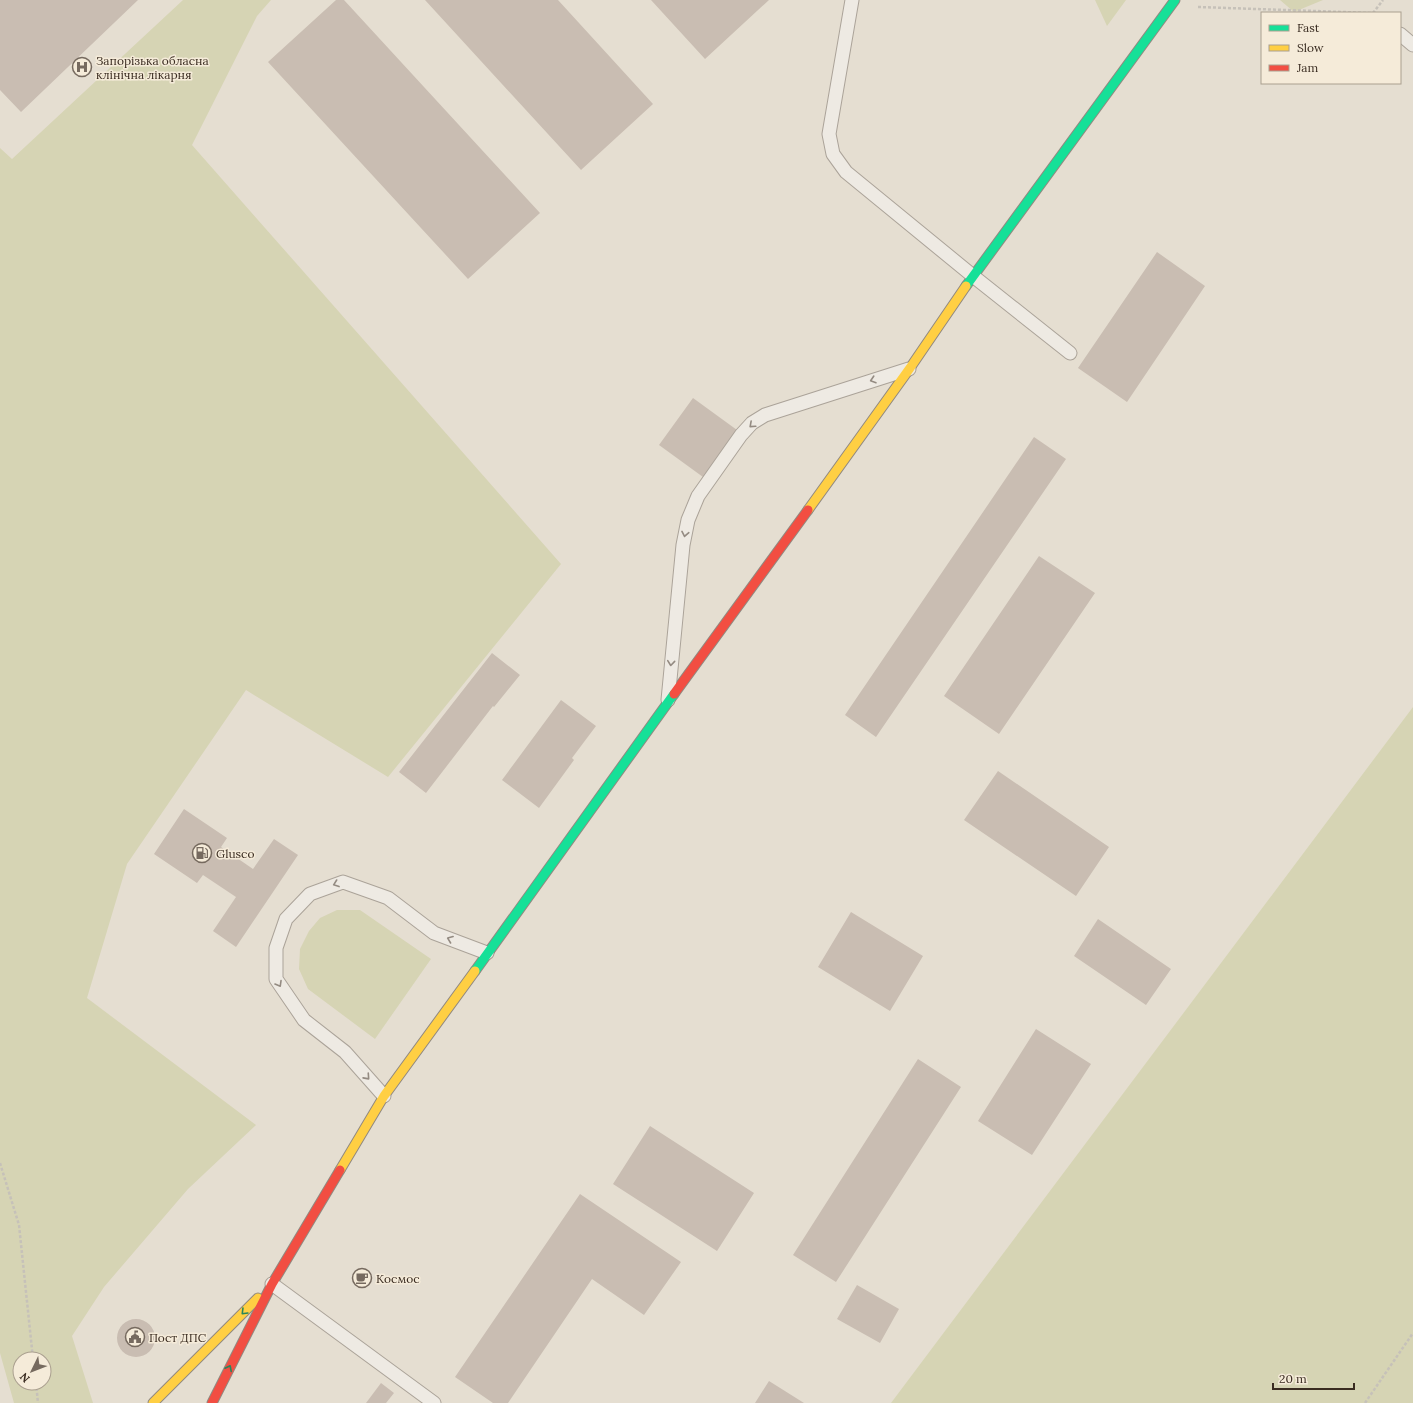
<svg xmlns="http://www.w3.org/2000/svg" width="1413" height="1403" font-family="Lora,serif">
<style>
.green{fill:#d6d4b4;fill-rule:evenodd}
.building{fill:#c9bdb2}
.lines{fill:none;stroke-linecap:round;stroke-linejoin:round}
.lane-casing{stroke:#aba399;stroke-width:15}
.fast-casing{stroke:#918980;stroke-width:11}
.slow-casing{stroke:#918980;stroke-width:11}
.jam-casing{stroke:#918980;stroke-width:11}
.path{stroke:#c6c1b9;stroke-width:2.5;stroke-dasharray:3 2;stroke-linecap:butt}
.lane{stroke:#eeeae3;stroke-width:13}
.fast{stroke:#16e098;stroke-width:9}
.slow{stroke:#ffcf43;stroke-width:9}
.jam{stroke:#f24e42;stroke-width:9}
.oneway{stroke:#948b82}
.oneway2{stroke:#28865c}
.labels{text-anchor:middle;dominant-baseline:central;stroke-width:3;stroke-linejoin:round;paint-order:stroke}
.poi-label{font-size:12px;fill:#3a2c21;stroke:#f5ebd9;text-anchor:start}
</style>
<rect width="100%" height="100%" fill="#e5ded1"/>
<!-- green -->
<path class="green" d="M183 0H271L257 16 192 145 561 564 388 777 246 690 127 864 87 998 256 1125 188 1189 104 1287 72 1336 93 1403H14L0 1353V148L12 159ZM20 1359H44V1383H20Z
M1095 0H1126L1107 26Z
M1280 0H1323L1294 12Z
M1413 707V1403H891Z
M337 910H360L431 959 375 1039 308 989 299 969 300 949 309 931 320 918Z"/>
<!-- building -->
<path class="building" d="M0 0H138L21 112 0 90Z
M336 0H344L540 213 468 279 268 62Z
M425 0H558L653 104 581 170Z
M651 0H769L705 59Z
M1157 252 1205 286 1127 402 1078 368Z
M693 398 737 430 703 477 659 445Z
M1034 437 1066 459 876 737 845 715Z
M1039 556 1095 593 999 734 944 696Z
M492 653 520 675 494 707 493 706 426 793 399 772Z
M561 700 596 726 572 758 574 760 539 808 502 780Z
M998 771 1109 847 1076 896 964 820Z
M184 809 227 838 221 847 253 869 274 839 298 855 236 947 213 931 236 897 203 875 197 883 154 854Z
M851 912 923 956 890 1011 818 967Z
M1098 919 1171 969 1146 1005 1074 956Z
M1036 1029 1091 1064 1032 1155 978 1121Z
M918 1059 961 1087 836 1282 793 1255Z
M650 1126 754 1193 717 1251 613 1184Z
M580 1194 681 1262 644 1315 592 1279 508 1403H493L455 1377Z
M857 1285 899 1309 880 1343 837 1319Z
M117 1338a19 19 0 1 1 38 0a19 19 0 1 1-38 0Z
M769 1381 804 1403H755Z
M381 1383 394 1393 386 1403H366Z"/>
<g class="lines">
<defs>
<path id="lane" d="M852 0 829 134 833 154 846 172 973 276 1070 353
M1400 34 1413 45
M668 700 683 545 688 520 698 496 741 435 752 423 765 415 909 369
M384 1096 345 1052 304 1020 276 979V948L286 919 310 894 343 882 388 898 434 933 487 953
M272 1284 434 1403"/>
<path id="fast" d="M966 286 1175 0
M475 971 674 694"/>
<path id="slow" d="M808 510 910 368 966 286
M340 1170 384 1096 475 971
M153 1403 258 1298"/>
<path id="jam" d="M674 694 808 510
M212 1403 272 1284 340 1170"/>
</defs>
<!-- lane casing -->
<use href="#lane" class="lane-casing"/>
<!-- fast casing -->
<use href="#fast" class="fast-casing"/>
<!-- slow casing -->
<use href="#slow" class="slow-casing"/>
<!-- jam casing -->
<use href="#jam" class="jam-casing"/>
<!-- path -->
<path class="path" d="M1198 7 1373 13 1383 0
M0 1163 19 1225 33 1359
M36 1383 38 1403
M1365 1403 1413 1333"/>
<!-- lane -->
<use href="#lane" class="lane"/>
<!-- fast -->
<use href="#fast" class="fast"/>
<!-- slow -->
<use href="#slow" class="slow"/>
<!-- jam -->
<use href="#jam" class="jam"/>
</g>
<!-- one-way arrows -->
<defs><path id="oneway-chevron" d="M-2-3.5L2.5 0L-2 3.5" fill="none" stroke-width="1.6" stroke-linecap="round" stroke-linejoin="round"/></defs>
<g class="oneway">
<use href="#oneway-chevron" transform="translate(873 380) rotate(162)"/>
<use href="#oneway-chevron" transform="translate(752 425) rotate(138)"/>
<use href="#oneway-chevron" transform="translate(685 534) rotate(101)"/>
<use href="#oneway-chevron" transform="translate(671 663) rotate(96)"/>
<use href="#oneway-chevron" transform="translate(336 884) rotate(160)"/>
<use href="#oneway-chevron" transform="translate(450 939) rotate(-159)"/>
<use href="#oneway-chevron" transform="translate(279 984) rotate(60)"/>
<use href="#oneway-chevron" transform="translate(367 1077) rotate(48)"/>
</g>
<g class="oneway2">
<use href="#oneway-chevron" transform="translate(244 1312) rotate(135)"/>
<use href="#oneway-chevron" transform="translate(229 1368) rotate(-63)"/>
</g>
<!-- icons -->
<defs>
<symbol id="hospital-ring" viewBox="-11 -11 22 22"><circle r="9.5" fill="#f5ebd9" stroke="#766a5f" stroke-width="1.5"/><path d="M-5-5h3v3.5h4V-5h3V5h-3V1.5h-4V5h-3Z" fill="#766a5f"/></symbol>
<symbol id="fuel-ring" viewBox="-11 -11 22 22"><circle r="9.5" fill="#f5ebd9" stroke="#766a5f" stroke-width="1.5"/><path d="M-5.5-6h7V0h2V4h1.3V-2.5L3-4.5l.8-.8L6-3V5H2.5V1h-1V6h-7ZM-4.2-4.7v3.2H.2V-4.7Z" fill="#766a5f"/></symbol>
<symbol id="cafe-ring" viewBox="-11 -11 22 22"><circle r="9.5" fill="#f5ebd9" stroke="#766a5f" stroke-width="1.5"/><path d="M-5.5-4.5H6V0H3Q3 3.5 0 3.5H-2.5Q-5.5 3.5-5.5 0ZM3-3.2v2h1.7v-2ZM-6 4.5H4V6H-6Z" fill="#766a5f"/></symbol>
<symbol id="civic-ring" viewBox="-11 -11 22 22"><circle r="9.5" fill="#f5ebd9" stroke="#766a5f" stroke-width="1.5"/><path d="M-.6-6.5H3V-4.5H.6V-3L4-1V1h2V6H-6V1h2V-1L-.6-3ZM-1.2 2.5V6h2.4V2.5Z" fill="#766a5f"/></symbol>
</defs>
<g fill-rule="evenodd">
<use href="#hospital-ring" x="71" y="56" width="22" height="22"/>
<use href="#fuel-ring" x="191" y="842" width="22" height="22"/>
<use href="#cafe-ring" x="351" y="1267" width="22" height="22"/>
<use href="#civic-ring" x="124" y="1326" width="22" height="22"/>
</g>
<g class="labels">
<!-- poi labels -->
<g class="poi-label">
<text x="96" y="60">Запорізька обласна<tspan x="96" dy="14">клінічна лікарня</tspan></text>
<text x="216" y="853">Glusco</text>
<text x="376" y="1278">Космос</text>
<text x="149" y="1337">Пост ДПС</text>
</g>
</g>
<!-- legend -->
<rect x="1261" y="12" width="140" height="72" fill="#f5ebd9" stroke="#aa9f8f"/>
<rect x="1269" y="25" width="20" height="6" fill="#16e098" stroke="#aa9f8f"/>
<text x="1297" y="32" font-size="12" fill="#3a2c21">Fast</text>
<rect x="1269" y="45" width="20" height="6" fill="#ffcf43" stroke="#aa9f8f"/>
<text x="1297" y="52" font-size="12" fill="#3a2c21">Slow</text>
<rect x="1269" y="65" width="20" height="6" fill="#f24e42" stroke="#aa9f8f"/>
<text x="1297" y="72" font-size="12" fill="#3a2c21">Jam</text>
<!-- north arrow -->
<g transform="translate(32 1371) rotate(227)"><circle r="19" fill="#f5ebd9" stroke="#aa9f8f"/>
<path d="M0-3L7 15L0 10L-7 15Z" fill="#766a5f"/>
<text y="-6" font-size="11" font-weight="bold" text-anchor="middle" fill="#3a2c21">N</text>
</g>
<!-- scale -->
<path d="M1273 1383v6h81v-6" fill="none" stroke="#3a2c21" stroke-width="2"/>
<text x="1279" y="1383" font-size="12" fill="#3a2c21" stroke="#f5ebd9" stroke-width="3" paint-order="stroke">20 m</text>
</svg>
